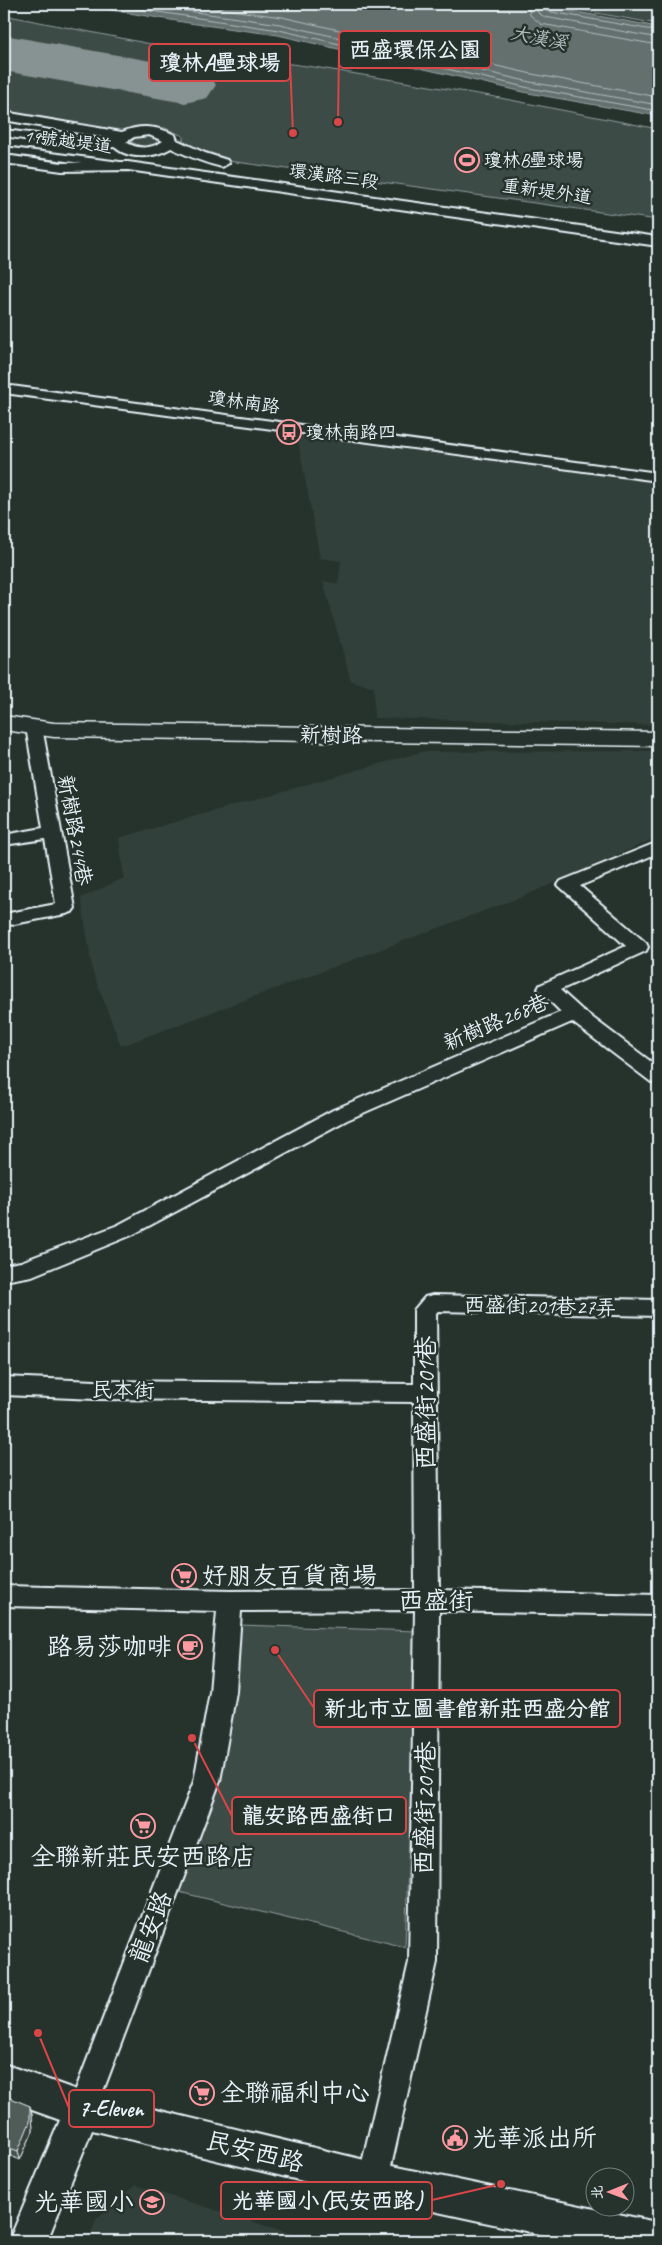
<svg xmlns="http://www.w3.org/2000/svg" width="662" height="2245" font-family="Caveat,'LXGW WenKai TC',sans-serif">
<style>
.built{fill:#333f3a}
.green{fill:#3e4b47;stroke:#939ea0}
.water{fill:#636f6d;stroke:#98a3a5}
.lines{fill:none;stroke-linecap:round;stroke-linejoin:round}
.shore{stroke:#b3bdc0;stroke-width:1}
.runway{fill:#879292;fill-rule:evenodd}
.minor-casing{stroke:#e8f1f8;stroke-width:4}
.tertiary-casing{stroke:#e8f1f8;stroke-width:4}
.secondary-casing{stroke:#e8f1f8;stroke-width:3}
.minor{fill:#26332d;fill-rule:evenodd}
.tertiary{fill:#26332d;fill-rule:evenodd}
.secondary{fill:#26332d;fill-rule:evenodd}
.wall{fill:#454f4d;stroke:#e8f1f8}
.shaded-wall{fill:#38403e;stroke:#e8f1f8}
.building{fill:#505c59;stroke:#e8f1f8}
.labels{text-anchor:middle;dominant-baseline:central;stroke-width:5;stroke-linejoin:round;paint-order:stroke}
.far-street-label{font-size:18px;fill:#e8f1f8;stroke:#26332d}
.far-poi-label{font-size:18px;fill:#e8f1f8;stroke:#26332d;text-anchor:start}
.far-water-label{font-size:19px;font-style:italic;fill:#b3bdc0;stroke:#26332d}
.street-label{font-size:21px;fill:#e8f1f8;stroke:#26332d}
.near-street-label{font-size:25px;fill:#e8f1f8;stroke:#26332d}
.near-poi-label{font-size:25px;fill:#e8f1f8;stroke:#26332d;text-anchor:start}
.leader{fill:none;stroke:#d94647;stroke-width:2}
.callout-dot{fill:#d94647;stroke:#26332d;stroke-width:2}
.callout{fill:#26332d;stroke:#d94647;stroke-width:2}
.callout-label{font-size:22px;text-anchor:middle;font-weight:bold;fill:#e8f1f8}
</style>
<rect width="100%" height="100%" fill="#26332d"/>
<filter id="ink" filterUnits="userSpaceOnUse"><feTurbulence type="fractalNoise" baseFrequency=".02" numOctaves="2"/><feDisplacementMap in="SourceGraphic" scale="10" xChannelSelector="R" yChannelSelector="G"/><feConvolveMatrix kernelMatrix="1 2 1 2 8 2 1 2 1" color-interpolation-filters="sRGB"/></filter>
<g filter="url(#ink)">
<!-- built -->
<path class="built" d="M297 435 658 483V725L374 718V687L351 681 323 581 338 584 341 561 320 558Z
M658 751V837L524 896 121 1046 93 973 81 898 124 878 119 838 421 752Z
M135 2185 315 2241H88L97 2218Z"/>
<!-- green -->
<path class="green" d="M546 4H658V24Z
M4 15 171 48 314 67 490 96 658 129V220L214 159 183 144V136L165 128 142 126 116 132 4 113Z
M149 136 156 138 157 143 143 147 131 142 136 137Z
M240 1625 417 1631 405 1947 179 1892 222 1762Z"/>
<!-- water -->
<path class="water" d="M75 4H534L658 27V116L528 93 278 35 189 23Z"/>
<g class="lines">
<!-- shore -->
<path class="shore" d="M104 4 279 30 529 88 658 111
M138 4 280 24 530 82 658 105
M186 4 282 17 532 74 658 97
M528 4 530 15 541 24 658 45
M535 4 538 13 545 17 658 38
M541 4 546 11 658 31"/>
<!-- runway -->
<path class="runway" d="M4 35 185 67 207 72 216 85 207 98 185 103 4 71Z"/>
<defs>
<path id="minor" d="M4 130 96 141H119L125 144C115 154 23 139 4 136Z
M4 147 128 163 134 166 128 169 4 153Z
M4 385 658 473V481L4 393Z
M34 722 40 724 42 727 75 908 72 912 66 914 4 926V914L56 904 45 839 4 845V835L43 828 26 727 28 724Z
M658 842V853L580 886 646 943 648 947 646 951 560 990 581 1009 658 1067V1084L651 1082 572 1022 347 1120 132 1235 32 1276 4 1281V1265L21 1262 118 1225 333 1110 561 1012 538 989 540 985 626 946 558 885 561 881Z
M433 1295 658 1300V1316L438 1311 436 1313 439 1590 658 1595V1615L439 1611 437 1962 388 2180 383 2190 373 2195 363 2190 358 2180 409 1962 415 1610 241 1611 236 1692 220 1781 96 2110 92 2120 82 2124 72 2120 68 2110 194 1781 210 1692 217 1611 4 1606V1586L230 1591 415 1590 414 1402 95 1399 4 1395V1377L95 1381 414 1384V1310L425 1297Z"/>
<path id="tertiary" d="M4 112 122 132C141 124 157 126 175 135L177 140 205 153 227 160 229 163 222 167C204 163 188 156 171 148 155 158 125 161 112 144L113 139 4 120ZM149 135 163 141C152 149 138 150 126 142L134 137Z
M4 155 62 163 128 162 658 237V246L128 170 62 171 4 163Z
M4 2064 82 2092 373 2162 656 2222 658 2223V2241H571L373 2198 92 2130 47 2241H9L60 2120 4 2100Z"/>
<path id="secondary" d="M4 716 54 723 658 732V746L54 737 4 730Z"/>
</defs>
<!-- minor casing -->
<use href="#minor" class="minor-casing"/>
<!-- tertiary casing -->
<use href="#tertiary" class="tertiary-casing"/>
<!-- secondary casing -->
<use href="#secondary" class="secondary-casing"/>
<!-- minor -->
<use href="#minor" class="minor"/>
<!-- tertiary -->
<use href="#tertiary" class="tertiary"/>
<!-- secondary -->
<use href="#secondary" class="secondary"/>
</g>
<!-- wall -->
<path class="wall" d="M4 2102 30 2106 32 2115 33 2131 20 2160 4 2153Z"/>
<!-- shaded-wall -->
<path class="shaded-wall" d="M30 2106 32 2115 33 2131 20 2160 18 2151Z"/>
<!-- building -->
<path class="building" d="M6 2096 30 2106V2122L18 2151 4 2146V2102Z"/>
</g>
<!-- icons -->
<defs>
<symbol id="stadium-ring" viewBox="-11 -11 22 22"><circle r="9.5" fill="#26332d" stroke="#ff9aa2" stroke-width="1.5"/><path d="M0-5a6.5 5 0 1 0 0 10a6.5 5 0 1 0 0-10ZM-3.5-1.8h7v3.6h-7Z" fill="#ff9aa2"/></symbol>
<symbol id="bus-ring" viewBox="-11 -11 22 22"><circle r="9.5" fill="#26332d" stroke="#ff9aa2" stroke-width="1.5"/><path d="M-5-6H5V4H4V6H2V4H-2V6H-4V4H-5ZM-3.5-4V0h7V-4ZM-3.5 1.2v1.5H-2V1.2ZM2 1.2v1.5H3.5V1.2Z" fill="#ff9aa2"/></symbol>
<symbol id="supermarket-ring" viewBox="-11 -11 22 22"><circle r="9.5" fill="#26332d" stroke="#ff9aa2" stroke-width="1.5"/><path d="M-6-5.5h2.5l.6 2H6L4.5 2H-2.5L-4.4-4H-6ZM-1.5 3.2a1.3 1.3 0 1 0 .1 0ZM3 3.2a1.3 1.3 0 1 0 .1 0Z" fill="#ff9aa2"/></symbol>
<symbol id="cafe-ring" viewBox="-11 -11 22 22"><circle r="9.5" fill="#26332d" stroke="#ff9aa2" stroke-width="1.5"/><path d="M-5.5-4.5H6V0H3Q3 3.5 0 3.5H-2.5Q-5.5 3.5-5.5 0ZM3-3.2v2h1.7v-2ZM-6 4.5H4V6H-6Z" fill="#ff9aa2"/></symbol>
<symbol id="civic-ring" viewBox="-11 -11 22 22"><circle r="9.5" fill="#26332d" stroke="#ff9aa2" stroke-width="1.5"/><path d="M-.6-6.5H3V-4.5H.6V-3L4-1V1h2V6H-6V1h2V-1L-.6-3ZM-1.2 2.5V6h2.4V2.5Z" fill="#ff9aa2"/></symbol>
<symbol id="school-ring" viewBox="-11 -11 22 22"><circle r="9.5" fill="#26332d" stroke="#ff9aa2" stroke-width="1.5"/><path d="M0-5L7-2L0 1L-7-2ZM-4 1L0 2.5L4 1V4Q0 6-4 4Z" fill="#ff9aa2"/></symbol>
</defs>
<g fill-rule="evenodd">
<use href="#stadium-ring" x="453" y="146" width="28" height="28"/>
<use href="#bus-ring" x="275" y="418" width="28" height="28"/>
<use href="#supermarket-ring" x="170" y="1562" width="28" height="28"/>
<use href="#cafe-ring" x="176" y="1633" width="28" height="28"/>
<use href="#supermarket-ring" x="129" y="1812" width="28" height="28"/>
<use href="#supermarket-ring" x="188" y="2079" width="28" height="28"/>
<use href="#civic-ring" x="441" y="2124" width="28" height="28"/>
<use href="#school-ring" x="138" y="2188" width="28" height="28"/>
</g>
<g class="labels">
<!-- far-street labels -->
<g class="far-street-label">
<text transform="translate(68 141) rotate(7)">19號越堤道</text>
<text transform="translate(334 176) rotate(8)">環漢路三段</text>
<text transform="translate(547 191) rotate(8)">重新堤外道</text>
<text transform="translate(244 402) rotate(8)">瓊林南路</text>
</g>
<!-- far-poi labels -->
<g class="far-poi-label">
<text x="484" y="160">瓊林B壘球場</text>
<text x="306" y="432">瓊林南路四</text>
</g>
<!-- far-water labels -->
<g class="far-water-label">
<text transform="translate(539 38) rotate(11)">大漢溪</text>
</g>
<!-- street labels -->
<g class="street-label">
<text transform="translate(331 735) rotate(1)">新樹路</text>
<text transform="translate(75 830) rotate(80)">新樹路244巷</text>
<text transform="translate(496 1022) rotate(-23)">新樹路268巷</text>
<text transform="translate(540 1306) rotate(1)">西盛街201巷27弄</text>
<text transform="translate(123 1390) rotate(1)">民本街</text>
</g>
<!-- near-street labels -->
<g class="near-street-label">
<text transform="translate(426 1403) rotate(-90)">西盛街201巷</text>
<text x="436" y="1601">西盛街</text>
<text transform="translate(425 1808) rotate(-89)">西盛街201巷</text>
<text transform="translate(151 1927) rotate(-69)">龍安路</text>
<text transform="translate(255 2152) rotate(14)">民安西路</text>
</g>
<!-- near-poi labels -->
<g class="near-poi-label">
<text x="202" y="1576">好朋友百貨商場</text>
<text x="172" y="1647" text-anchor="end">路易莎咖啡</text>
<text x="143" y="1857" text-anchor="middle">全聯新莊民安西路店</text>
<text x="220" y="2093">全聯福利中心</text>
<text x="472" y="2138">光華派出所</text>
<text x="134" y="2202" text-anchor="end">光華國小</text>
</g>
</g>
<!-- callouts -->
<path class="leader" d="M338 122L339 49M293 133L290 62M275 1650L314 1708M192 1738L232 1816M38 2033L69 2108M501 2184L432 2200"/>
<g class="callout-dot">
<circle cx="338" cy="122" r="5"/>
<circle cx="293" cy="133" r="5"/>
<circle cx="275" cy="1650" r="5"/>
<circle cx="192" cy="1738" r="5"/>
<circle cx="38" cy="2033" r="5"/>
<circle cx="501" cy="2184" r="5"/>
</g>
<g class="callout">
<rect x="339" y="31" width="152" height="37" rx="5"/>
<rect x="149" y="44" width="141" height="37" rx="5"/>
<rect x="314" y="1690" width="306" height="37" rx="5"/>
<rect x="232" y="1797" width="174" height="37" rx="5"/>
<rect x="69" y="2090" width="85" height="37" rx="5"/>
<rect x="221" y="2182" width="211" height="37" rx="5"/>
</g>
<g class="callout-label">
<text x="415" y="57">西盛環保公園</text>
<text x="220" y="70">瓊林A壘球場</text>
<text x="467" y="1716">新北市立圖書館新莊西盛分館</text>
<text x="319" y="1823">龍安路西盛街口</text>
<text x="111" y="2116">7-Eleven</text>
<text x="327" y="2208">光華國小(民安西路)</text>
</g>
<!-- margin -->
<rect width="662" height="2245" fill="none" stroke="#26332d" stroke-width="20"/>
<rect x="10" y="10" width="642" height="2225" fill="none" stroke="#e8f1f8" stroke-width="2" filter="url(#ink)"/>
<!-- north arrow -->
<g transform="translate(610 2192) rotate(269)"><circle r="24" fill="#26332d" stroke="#747f7e"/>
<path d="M0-4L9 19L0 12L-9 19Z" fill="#ff9aa2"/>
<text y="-8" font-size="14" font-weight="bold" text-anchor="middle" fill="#e8f1f8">北</text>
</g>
</svg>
